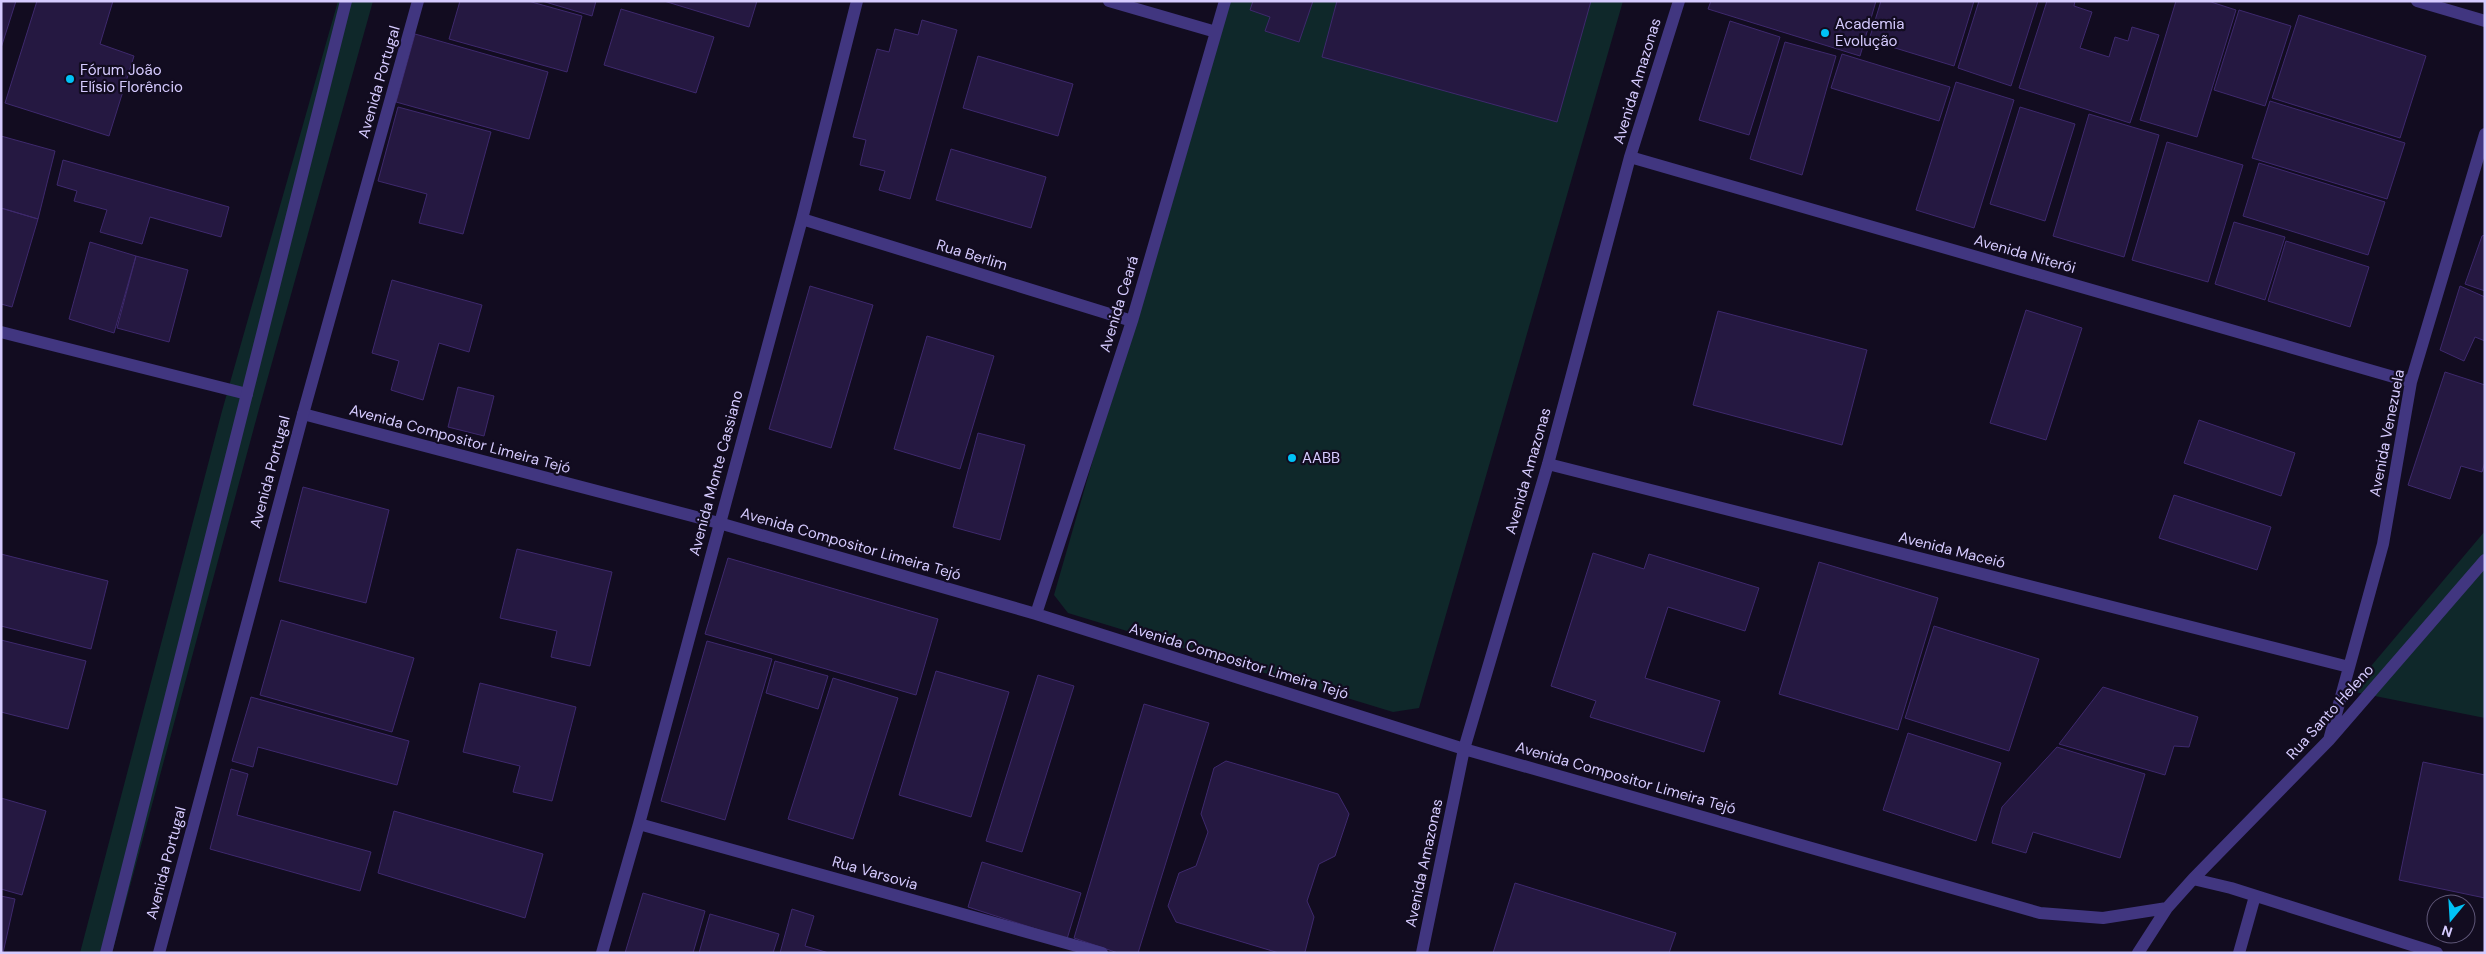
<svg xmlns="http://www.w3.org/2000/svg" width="2486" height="954" font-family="'DM Sans',sans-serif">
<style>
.green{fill:#0f282a}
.building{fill:#251841;stroke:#3e296d}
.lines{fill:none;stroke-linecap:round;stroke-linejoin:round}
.minor{stroke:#413680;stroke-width:12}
.tertiary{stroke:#413680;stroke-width:12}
.poi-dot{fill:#00c2f6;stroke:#120c20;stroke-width:2}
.labels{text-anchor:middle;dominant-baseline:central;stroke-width:4.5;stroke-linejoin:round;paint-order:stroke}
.poi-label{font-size:15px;fill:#d6cbff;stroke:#120c20;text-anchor:start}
.street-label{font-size:15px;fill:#d6cbff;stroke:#120c20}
</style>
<rect width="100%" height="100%" fill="#120c20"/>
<!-- green -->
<path class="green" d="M338 1H373L259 409 112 953H80L222 411Z
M1225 1H1623L1419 708 1393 712 1068 613 1054 595Z
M2485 531V718L2350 691Z"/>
<!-- building -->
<path class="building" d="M1 1H16L1 48Z
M37 1H113L100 44 134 56 109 136 5 103Z
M460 1H528L582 16 567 72 449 39Z
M542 1H596L592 16Z
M664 1H757L749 27Z
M1253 1H1313L1299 42 1265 31 1270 17 1250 10Z
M1337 1H1591L1557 122 1322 57Z
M1711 1H1876L1860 56 1708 9Z
M1881 1H1974L1954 66 1869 40Z
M1979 1H2038L2011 86 1958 68Z
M2047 1H2075L2074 6 2092 12 2080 48 2109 57 2115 37 2128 41 2132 27 2159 35 2130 123 2019 88Z
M2176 1H2208L2236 10 2197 137 2140 120Z
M621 9 714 37 696 93 604 65Z
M2239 10 2291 26 2265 106 2214 90Z
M2299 15 2426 56 2400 138 2272 98Z
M922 20 957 30 910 199 879 190 885 171 860 165 866 140 853 137 877 49 889 52 895 29 918 35Z
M1730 21 1780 37 1749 135 1699 120Z
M415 34 548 72 529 139 396 102Z
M1785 42 1836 56 1802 175 1750 159Z
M1842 54 1950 87 1939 121 1831 88Z
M978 56 1073 84 1058 136 963 108Z
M1956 82 2014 100 1974 228 1916 210Z
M2270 101 2405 143 2387 199 2252 158Z
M398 107 491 132 463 234 419 223 427 194 378 181Z
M2020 107 2075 124 2045 221 1990 204Z
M2089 114 2159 135 2124 257 2053 236Z
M1 136 55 151 38 219 1 208Z
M2167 142 2243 165 2208 282 2132 260Z
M951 149 1046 177 1031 228 936 200Z
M63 160 229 207 221 237 150 217 142 244 100 232 107 210 74 201 77 191 57 185Z
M2259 163 2385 202 2368 255 2243 216Z
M1 208 38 219 12 307 1 304Z
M2234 222 2285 237 2265 300 2215 284Z
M2485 235V291L2465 284 2482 236Z
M2286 241 2369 267 2350 327 2268 301Z
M90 242 136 256 114 333 69 319Z
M136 256 188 270 169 342 117 328Z
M392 280 482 305 469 352 439 343 423 400 391 390 399 361 372 353Z
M810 286 873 305 831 448 769 429Z
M2460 286 2485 297V341L2475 337 2464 361 2440 350Z
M2026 310 2082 328 2046 440 1990 423Z
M1718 311 1867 350 1842 445 1693 405Z
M927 336 994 356 960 469 894 449Z
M2445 372 2485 385V462L2482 472 2461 466 2450 499 2408 485Z
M458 387 494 396 484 436 448 427Z
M2199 420 2295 453 2281 496 2184 463Z
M978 433 1025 445 1000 540 953 527Z
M303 487 389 510 366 603 279 581Z
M2174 495 2271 527 2257 570 2159 538Z
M517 549 612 572 590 666 551 657 557 631 500 618Z
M1593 553 1644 569 1649 554 1759 588 1745 631 1668 607 1645 678 1720 701 1704 752 1590 717 1596 701 1551 686Z
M1 554 108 581 91 649 1 626Z
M728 558 938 619 916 695 705 634Z
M1819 562 1938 598 1898 730 1779 694Z
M281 620 414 658 392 732 260 695Z
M1934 626 2039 659 2009 751 1905 718Z
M1 640 86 661 68 729 1 712Z
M707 641 772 659 725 820 661 801Z
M775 661 828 676 818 709 766 693Z
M936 671 1009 692 971 817 899 795Z
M1038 675 1074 686 1022 852 986 841Z
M833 678 898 698 853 839 788 819Z
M480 683 576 707 552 801 513 792 520 766 463 752Z
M2103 687 2198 717 2189 747 2174 746 2165 775 2059 744Z
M251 697 409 741 397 785 258 747 253 767 232 761Z
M1144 704 1209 723 1138 953H1118L1074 938Z
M1908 733 2001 763 1976 841 1883 810Z
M2057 747 2145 774 2120 858 2033 832 2026 853 1992 843 2002 807Z
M1226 761 1338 794 1349 814 1335 856 1319 864 1307 901 1314 917 1305 952 1302 953H1279L1176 922 1168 906 1179 873 1196 866 1208 832 1201 814 1214 768Z
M2423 762 2485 775V898L2399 880Z
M231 769 248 774 237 815 371 852 360 891 210 849Z
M1 798 46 811 22 895 1 889Z
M394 811 543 854 525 918 378 873Z
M982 862 1081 893 1067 939 968 907Z
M1515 883 1676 933 1669 953H1493Z
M643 893 705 911 693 953H625Z
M1 896 15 899 3 953H1Z
M792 909 814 916 805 946 829 953H780Z
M710 914 779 934 773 953H699Z"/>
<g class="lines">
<!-- minor -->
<path class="minor" d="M1109 1 1216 32
M2417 1 2485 21
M1630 157 2411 382
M802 219 1132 321
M1 332 247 394
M303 414 719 523 1036 614 1464 749 2040 913 2103 918 2167 908
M1548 464 2349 667
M1036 614 1132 321 1225 1
M2329 740 2383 544 2411 382 2485 134
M639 824 1102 953
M2193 879 2231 888 2437 953
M602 953 639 824 802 219 857 1
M1422 953 1464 749 1548 464 1630 157 1679 1
M2138 953 2167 908 2193 879 2329 740 2485 560
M2239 953 2255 896"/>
<!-- tertiary -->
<path class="tertiary" d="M106 953 346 1
M159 953 303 414 418 1"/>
</g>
<!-- markers -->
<g class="poi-dot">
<circle cx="1825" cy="33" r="5"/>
<circle cx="70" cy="79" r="5"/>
<circle cx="1292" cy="458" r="5"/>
</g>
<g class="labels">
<!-- poi labels -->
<g class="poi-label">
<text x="1835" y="24">Academia<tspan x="1835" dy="17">Evolução</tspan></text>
<text x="80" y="70">Fórum João<tspan x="80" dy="17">Elísio Florêncio</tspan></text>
<text x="1302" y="458">AABB</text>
</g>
<!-- street labels -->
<g class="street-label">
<text transform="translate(1637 81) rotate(-73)">Avenida Amazonas</text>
<text transform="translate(379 82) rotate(-74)">Avenida Portugal</text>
<text transform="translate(2025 254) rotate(16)">Avenida Niterói</text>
<text transform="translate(972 255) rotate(17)">Rua Berlim</text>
<text transform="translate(1119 304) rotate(-73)">Avenida Ceará</text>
<text transform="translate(2387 433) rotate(-79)">Avenida Venezuela</text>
<text transform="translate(460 439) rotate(15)">Avenida Compositor Limeira Tejó</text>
<text transform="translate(1528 471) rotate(-74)">Avenida Amazonas</text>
<text transform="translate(270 472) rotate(-75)">Avenida Portugal</text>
<text transform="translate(716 473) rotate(-75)">Avenida Monte Cassiano</text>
<text transform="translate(851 544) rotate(16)">Avenida Compositor Limeira Tejó</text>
<text transform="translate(1952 550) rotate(14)">Avenida Maceió</text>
<text transform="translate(1239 661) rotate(17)">Avenida Compositor Limeira Tejó</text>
<text transform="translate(2330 712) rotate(-48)">Rua Santo Heleno</text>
<text transform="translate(1626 778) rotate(16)">Avenida Compositor Limeira Tejó</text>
<text transform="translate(166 863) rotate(-75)">Avenida Portugal</text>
<text transform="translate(1424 863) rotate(-78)">Avenida Amazonas</text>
<text transform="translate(875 873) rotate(16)">Rua Varsovia</text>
</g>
</g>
<!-- border -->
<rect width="2486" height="954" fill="none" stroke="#d6cbff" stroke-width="5"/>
<!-- north arrow -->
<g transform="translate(2451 919) rotate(198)"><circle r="24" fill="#120c20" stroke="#605879"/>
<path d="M0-4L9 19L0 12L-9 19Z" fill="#00c2f6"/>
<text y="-8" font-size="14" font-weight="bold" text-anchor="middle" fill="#d6cbff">N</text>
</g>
</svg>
